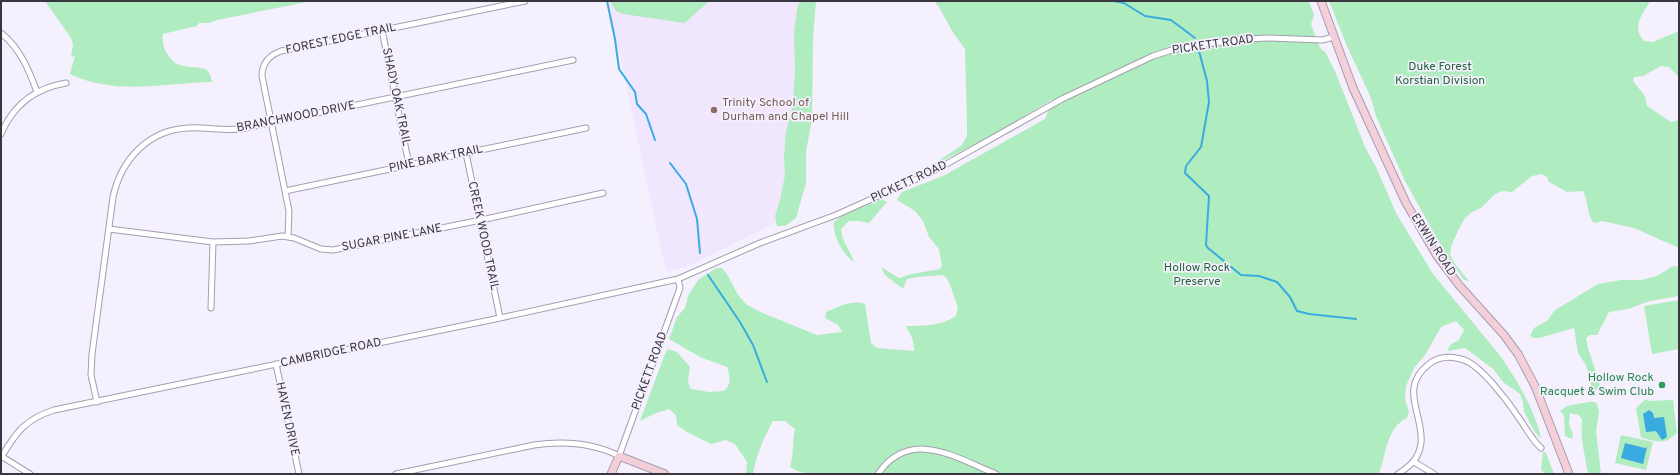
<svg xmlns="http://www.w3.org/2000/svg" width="1680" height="475" font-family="Overpass,sans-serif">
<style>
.built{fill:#f0e7fe}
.green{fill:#afecbf}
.water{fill:#3aabe0}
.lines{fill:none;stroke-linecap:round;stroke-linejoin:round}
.stream{stroke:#3aabe0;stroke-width:2}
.street-casing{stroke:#a59db1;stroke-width:7}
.secondary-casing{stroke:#a59db1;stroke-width:9}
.street{stroke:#fff;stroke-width:5}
.secondary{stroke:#f3cfda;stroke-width:7}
.education-dot{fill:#8d6e63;stroke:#f5f0fd;stroke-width:1.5}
.leisure-dot{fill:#2e9e5b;stroke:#f5f0fd;stroke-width:1.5}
.labels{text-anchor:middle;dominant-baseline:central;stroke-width:3.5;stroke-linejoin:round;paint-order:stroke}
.street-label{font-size:12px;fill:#3a363f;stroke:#f5f0fd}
.park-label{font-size:12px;fill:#24643b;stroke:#f5f0fd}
.education-label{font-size:12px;fill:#785e54;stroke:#f5f0fd;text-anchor:start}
.leisure-label{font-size:12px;fill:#27864d;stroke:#f5f0fd;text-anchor:end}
</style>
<rect width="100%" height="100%" fill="#f5f0fd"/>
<!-- built -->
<path class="built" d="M608 1H813L783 219 689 266 666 272Z"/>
<!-- green -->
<path class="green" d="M45 1H312L217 20 209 23H199L197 26 163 34C161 45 167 58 177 64 185 68 196 66 205 69 210 72 211 77 212 82 163 83 117 96 70 74L75 56 71 57 73 45 71 38Z
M610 1H709L685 23 623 14 616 11Z
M800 1H816L813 38 812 120 806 151V183L796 218 785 226H777L775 216 780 200 785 175 784 157 786 132 793 104 795 69 794 32 797 9Z
M934 1H1309L1314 15 1311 24 1320 48 1326 53 1337 76 1365 147 1376 167 1396 213 1433 274 1502 358C1507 367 1513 374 1517 382 1526 397 1539 423 1541 439L1535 432 1524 412 1523 403 1520 394 1503 382 1493 369 1465 348 1447 351 1451 344 1459 340 1464 330 1456 321 1441 327 1425 355 1414 368 1406 386 1405 399 1409 412 1407 418C1386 428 1386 455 1379 474H809L797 471 790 467C794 455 792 442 795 429L785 421H773C764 437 756 455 753 474H746L747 462 735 444 726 440 711 444 687 432 677 425 676 415 669 409 656 413 640 421 665 354 668 349 677 352 690 367 688 382 691 389 709 392 724 391C732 384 730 377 727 367L700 357 669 339 677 317 685 308 688 296 698 280 716 268H722L727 274 738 295 746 304 758 311 817 335 842 332 838 325 825 318 826 312C838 307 852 299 865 304L871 343 877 348 914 351 913 340 906 326C922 326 942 326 956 316L958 307 949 282 944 275 916 277 907 279 903 289 885 275 881 267 899 278 912 274 940 269 942 266 939 249 929 237 923 221 915 211 897 200 902 192 943 176 1045 119 1053 99 991 136 934 165H932L961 146 967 136V123L965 49 952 31 939 7Z
M1329 1H1651L1649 3C1641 16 1632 28 1644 41L1653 42 1679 31V77L1669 67 1661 66 1643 76 1634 77 1633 81 1645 96 1647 106 1671 122 1679 120V248L1634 228 1602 221 1596 223 1592 221C1587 212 1588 201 1583 191L1567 192 1549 182 1547 177 1542 174 1532 176 1512 192 1503 191 1495 194 1481 208 1472 212 1465 218 1458 231 1452 244 1450 254 1455 264 1469 281 1464 280 1445 253 1404 179 1376 116 1371 98 1347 46Z
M882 199 887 202 869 223 859 221H849L841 229C842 242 850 250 854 262 843 255 832 235 834 222L843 215Z
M1673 266 1679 267V296L1650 301 1628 309 1609 312 1597 335H1590L1586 338 1588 348 1600 385 1596 390 1592 388 1586 365 1578 353 1574 328 1539 338H1533L1530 336 1534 328 1547 321 1555 310 1598 284 1621 280H1641L1657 276Z
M1679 300V349L1652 354 1644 306Z
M1646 399 1648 401 1673 400 1677 433C1664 446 1658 441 1641 438L1636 408Z
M1589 402H1595L1597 404 1599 412 1596 431 1601 474H1588C1585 455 1580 438 1582 419L1579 415 1570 413 1569 424 1573 434 1572 439 1565 436 1564 416 1560 411 1567 406Z
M1621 435 1653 442 1646 470 1615 463Z
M1543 451 1546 453 1554 474H1546L1541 470Z"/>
<!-- water -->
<path class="water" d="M1649 410 1653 413 1654 418 1664 417 1667 437 1662 440 1656 431 1646 432 1643 414Z
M1625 443 1645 448 1647 447 1643 464 1621 458Z"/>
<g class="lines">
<!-- stream -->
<path class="stream" d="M607 1 615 39 619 69 635 92 637 104 646 114 655 140
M1114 1 1124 3 1145 16 1171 20 1195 38
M1199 51 1207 81 1209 102 1201 147 1186 166 1185 173 1209 196 1206 245 1208 248 1241 275 1259 276 1277 282 1290 297 1297 311 1309 314 1356 319
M670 163 686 184 697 219 700 253
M708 275 740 322 753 345 767 382"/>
<defs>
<path id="street" d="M382 30 409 165
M1 33C20 48 29 70 37 92
M1 134C13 105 36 88 66 83
M466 153 500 318
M285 191 586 128
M109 229 213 242 249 241 282 236 294 238 321 249 333 250 486 219 603 193
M288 237 289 211 262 76C262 63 270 55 281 51L525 1
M211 308 213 242
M276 364 299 474
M97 402 91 375 92 354 113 197C121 160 148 130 188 128 206 127 223 131 241 129L573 60
M1 456 30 474
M2 456C16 432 26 419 54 410L500 318 678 279 760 243 836 215 934 171 1062 99 1153 56 1175 49 1199 45 1244 39 1270 38 1322 40 1334 37
M1414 462 1434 474
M396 474 534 445C563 441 593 443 619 456L680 288 678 279
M878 474C910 427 956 458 996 474
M1398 474C1410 466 1419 459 1421 443 1424 415 1398 388 1429 364 1438 357 1450 356 1461 359 1480 363 1510 404 1521 421 1527 430 1533 441 1541 448"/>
<path id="secondary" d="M1321 1 1353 88 1406 203 1437 256 1459 285 1504 335 1518 354 1535 386 1569 474
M611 474 619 456 665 474"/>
</defs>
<!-- street casing -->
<use href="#street" class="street-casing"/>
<!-- secondary casing -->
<use href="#secondary" class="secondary-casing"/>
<!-- street -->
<use href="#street" class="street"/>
<!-- secondary -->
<use href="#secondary" class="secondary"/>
</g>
<!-- markers -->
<circle class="education-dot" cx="714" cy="110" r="4"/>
<circle class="leisure-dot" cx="1662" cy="385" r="4"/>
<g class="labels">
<!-- street labels -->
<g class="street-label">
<text transform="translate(341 39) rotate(-12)">FOREST EDGE TRAIL</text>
<text transform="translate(1213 45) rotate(-8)">PICKETT ROAD</text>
<text transform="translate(396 97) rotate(78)">SHADY OAK TRAIL</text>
<text transform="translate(296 117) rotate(-11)">BRANCHWOOD DRIVE</text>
<text transform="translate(436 159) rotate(-12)">PINE BARK TRAIL</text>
<text transform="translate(909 182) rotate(-25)">PICKETT ROAD</text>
<text transform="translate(483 236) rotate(78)">CREEK WOOD TRAIL</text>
<text transform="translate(392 238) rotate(-11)">SUGAR PINE LANE</text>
<text transform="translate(1433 245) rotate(57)">ERWIN ROAD</text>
<text transform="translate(331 353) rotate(-12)">CAMBRIDGE ROAD</text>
<text transform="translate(650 371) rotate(-70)">PICKETT ROAD</text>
<text transform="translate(287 419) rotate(78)">HAVEN DRIVE</text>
</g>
<!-- park labels -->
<g class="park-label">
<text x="1440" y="67">Duke Forest<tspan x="1440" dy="14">Korstian Division</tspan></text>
<text x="1197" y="268">Hollow Rock<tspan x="1197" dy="14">Preserve</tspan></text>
</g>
<!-- education labels -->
<g class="education-label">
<text x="722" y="103">Trinity School of<tspan x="722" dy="14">Durham and Chapel Hill</tspan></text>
</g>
<!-- leisure labels -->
<g class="leisure-label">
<text x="1654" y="378">Hollow Rock<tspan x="1654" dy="14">Racquet &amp; Swim Club</tspan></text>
</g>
</g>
<!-- border -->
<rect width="1680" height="475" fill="none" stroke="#3a363f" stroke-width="4"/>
</svg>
